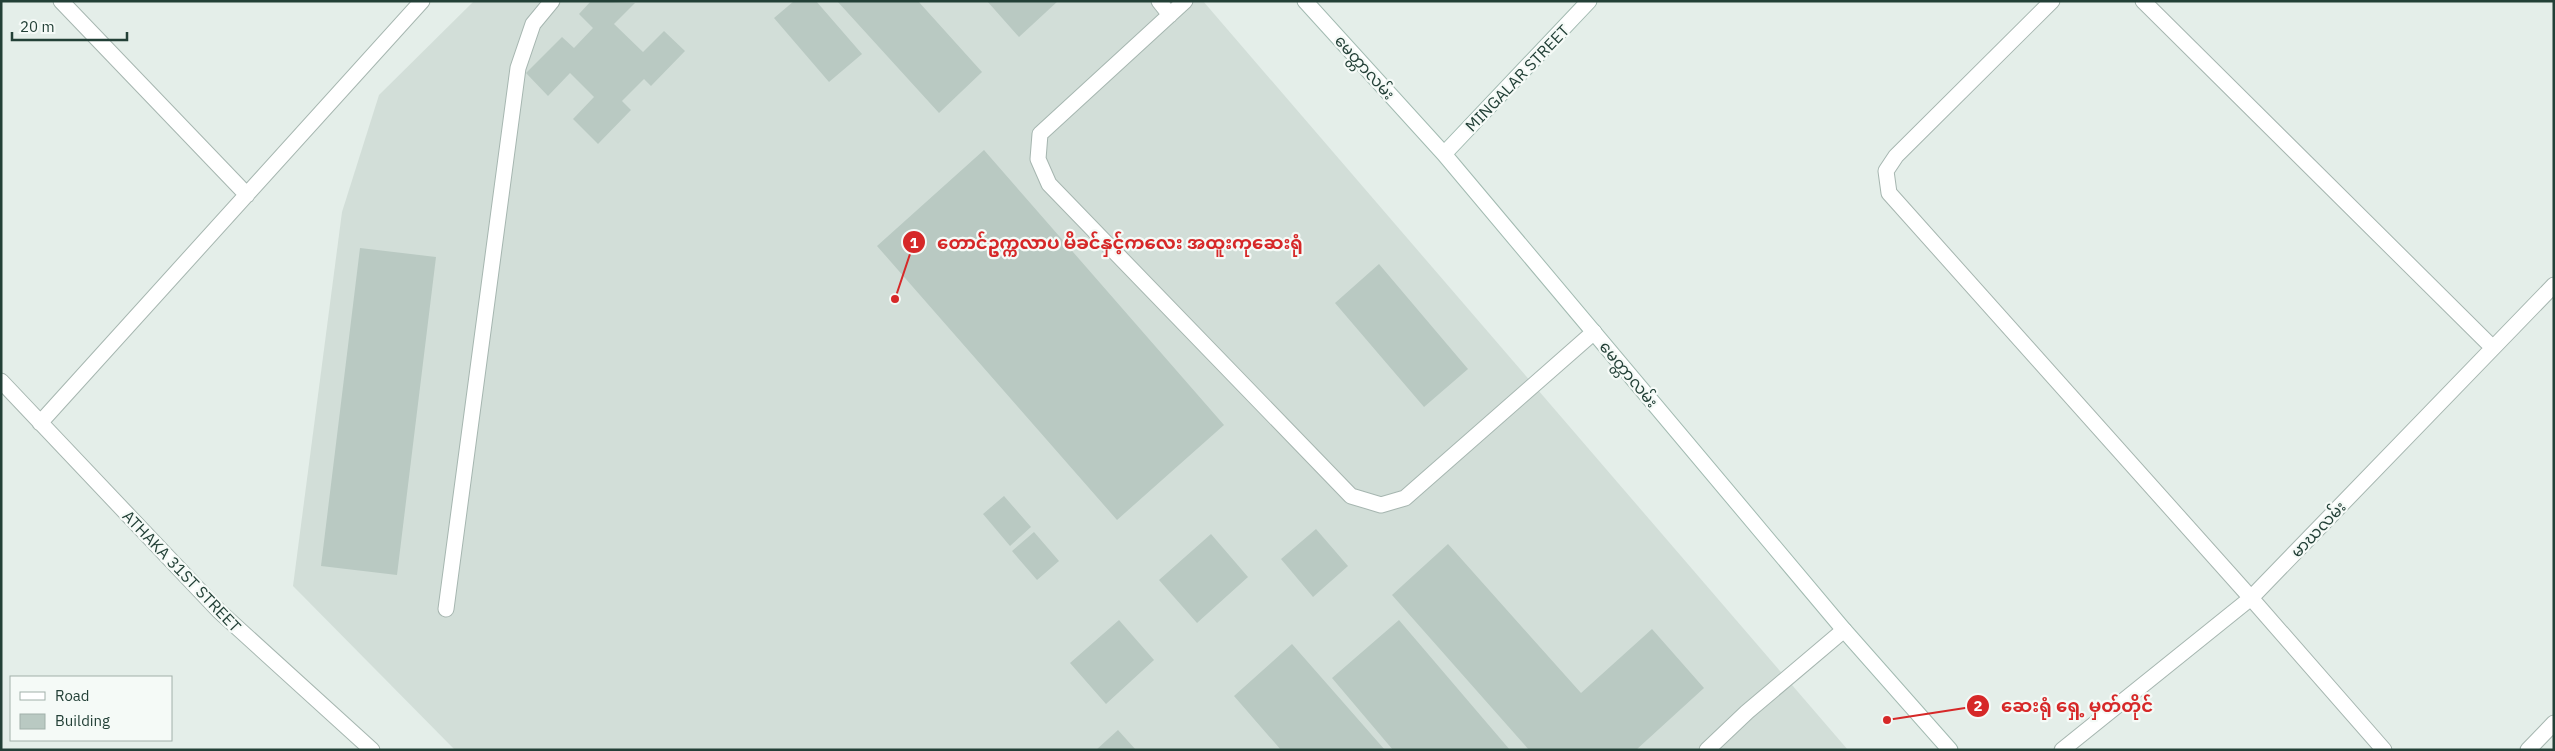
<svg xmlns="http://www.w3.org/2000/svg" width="2555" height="751" font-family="'IBM Plex Sans','Noto Sans Myanmar',sans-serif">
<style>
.built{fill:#d2ded8}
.building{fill:#b9c9c2}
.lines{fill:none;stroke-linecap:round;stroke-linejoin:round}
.lane-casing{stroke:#a6b6b0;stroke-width:17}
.street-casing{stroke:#a6b6b0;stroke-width:17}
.secondary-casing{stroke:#a2bab1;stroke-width:17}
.lane{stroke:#fff;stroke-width:15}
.street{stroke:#fff;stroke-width:15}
.secondary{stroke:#fff;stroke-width:15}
.labels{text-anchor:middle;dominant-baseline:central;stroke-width:4.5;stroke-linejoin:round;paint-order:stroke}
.street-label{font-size:16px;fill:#234037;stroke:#f5faf7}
.leader{fill:none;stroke:#d62828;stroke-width:2}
.callout-dot{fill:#d62828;stroke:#f5faf7;stroke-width:2}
.mark-label{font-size:15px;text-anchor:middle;font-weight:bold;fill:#fff}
.callout-label{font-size:18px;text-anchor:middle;font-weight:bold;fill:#d62828;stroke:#f5faf7;stroke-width:4.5;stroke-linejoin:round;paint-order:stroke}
</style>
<rect width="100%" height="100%" fill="#e4eee9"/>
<!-- built -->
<path class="built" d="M474 1H1203L1848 750H455L293 586 342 212 379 95Z"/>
<!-- building -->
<path class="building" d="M591 1 635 3 614 24 643 52 664 31 685 51 651 86 644 79 622 101 631 110 598 144 573 119 594 97 570 73 548 96 526 73 562 37 574 48 593 28 579 14Z
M794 1H816L862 54 829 82 774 18Z
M837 1H918L982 72 939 113Z
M987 1H1058L1019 37Z
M984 150 1224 425 1117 520 877 246Z
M360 248 436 257 397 575 321 566Z
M1379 264 1468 369 1424 407 1335 303Z
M1004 496 1031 527 1010 546 983 514Z
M1316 529 1348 566 1313 597 1281 559Z
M1034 532 1059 561 1037 580 1012 551Z
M1211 534 1248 577 1197 623 1159 580Z
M1448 544 1581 693 1652 629 1704 688 1636 750H1529L1392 595Z
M1119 620 1154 660 1106 704 1070 663Z
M1399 620 1510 750H1393L1332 678Z
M1292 644 1385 750H1281L1234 696Z
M1118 730 1136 750H1096Z"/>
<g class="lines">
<defs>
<path id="lane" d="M1159 1 1170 15
M1185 1 1040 134 1038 159 1049 184 1351 496 1381 505 1405 498 1594 332
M446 609 518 68 533 24 552 1
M1707 750 1747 712 1844 630"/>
<path id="street" d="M61 1 247 195
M2052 1 1896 156 1886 171 1889 193 2251 598 2384 750
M2143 1 2493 348
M1 381 219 611 372 750
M40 423 422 1
M2062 750 2251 598 2554 285
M2528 750 2554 723"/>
<path id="secondary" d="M1305 1 1444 154 1844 630 1950 750
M1444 154 1589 1"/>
</defs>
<!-- lane casing -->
<use href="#lane" class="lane-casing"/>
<!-- street casing -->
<use href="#street" class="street-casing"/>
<!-- secondary casing -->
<use href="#secondary" class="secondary-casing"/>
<!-- lane -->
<use href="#lane" class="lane"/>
<!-- street -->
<use href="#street" class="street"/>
<!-- secondary -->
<use href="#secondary" class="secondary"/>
</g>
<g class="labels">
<!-- street labels -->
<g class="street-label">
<text transform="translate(1365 67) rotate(48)">မေတ္တာလမ်း</text>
<text transform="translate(1517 78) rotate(-46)">MINGALAR STREET</text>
<text transform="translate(1629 374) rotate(50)">မေတ္တာလမ်း</text>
<text transform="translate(2318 529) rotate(-46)">မာဃလမ်း</text>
<text transform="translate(182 571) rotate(46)">ATHAKA 31ST STREET</text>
</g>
</g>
<!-- callouts -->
<path class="leader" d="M895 299L914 242M1887 720L1978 706"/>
<g class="callout-dot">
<circle cx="895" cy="299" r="5"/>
<circle cx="1887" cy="720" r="5"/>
<circle cx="914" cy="242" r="12"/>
<circle cx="1978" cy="706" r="12"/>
</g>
<g class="mark-label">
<text x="914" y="248">1</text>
<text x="1978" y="711">2</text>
</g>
<g class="callout-label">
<text x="1120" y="249">တောင်ဥက္ကလာပ မိခင်နှင့်ကလေး အထူးကုဆေးရုံ</text>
<text x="2077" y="712">ဆေးရုံ ရှေ့ မှတ်တိုင်</text>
</g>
<!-- border -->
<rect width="2555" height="751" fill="none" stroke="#234037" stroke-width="5"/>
<!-- legend -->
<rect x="10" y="676" width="162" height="65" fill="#f5faf7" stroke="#a1b0aa"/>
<rect x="20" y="692" width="25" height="8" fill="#ffffff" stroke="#a1b0aa"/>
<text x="55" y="701" font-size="15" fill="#234037">Road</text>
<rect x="20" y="714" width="25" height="15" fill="#b9c9c2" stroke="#a1b0aa"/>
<text x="55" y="726" font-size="15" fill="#234037">Building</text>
<!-- scale -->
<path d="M12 32v8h115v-8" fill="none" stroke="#234037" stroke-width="2.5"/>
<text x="20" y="32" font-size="15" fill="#234037" stroke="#f5faf7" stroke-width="4" paint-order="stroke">20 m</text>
</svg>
